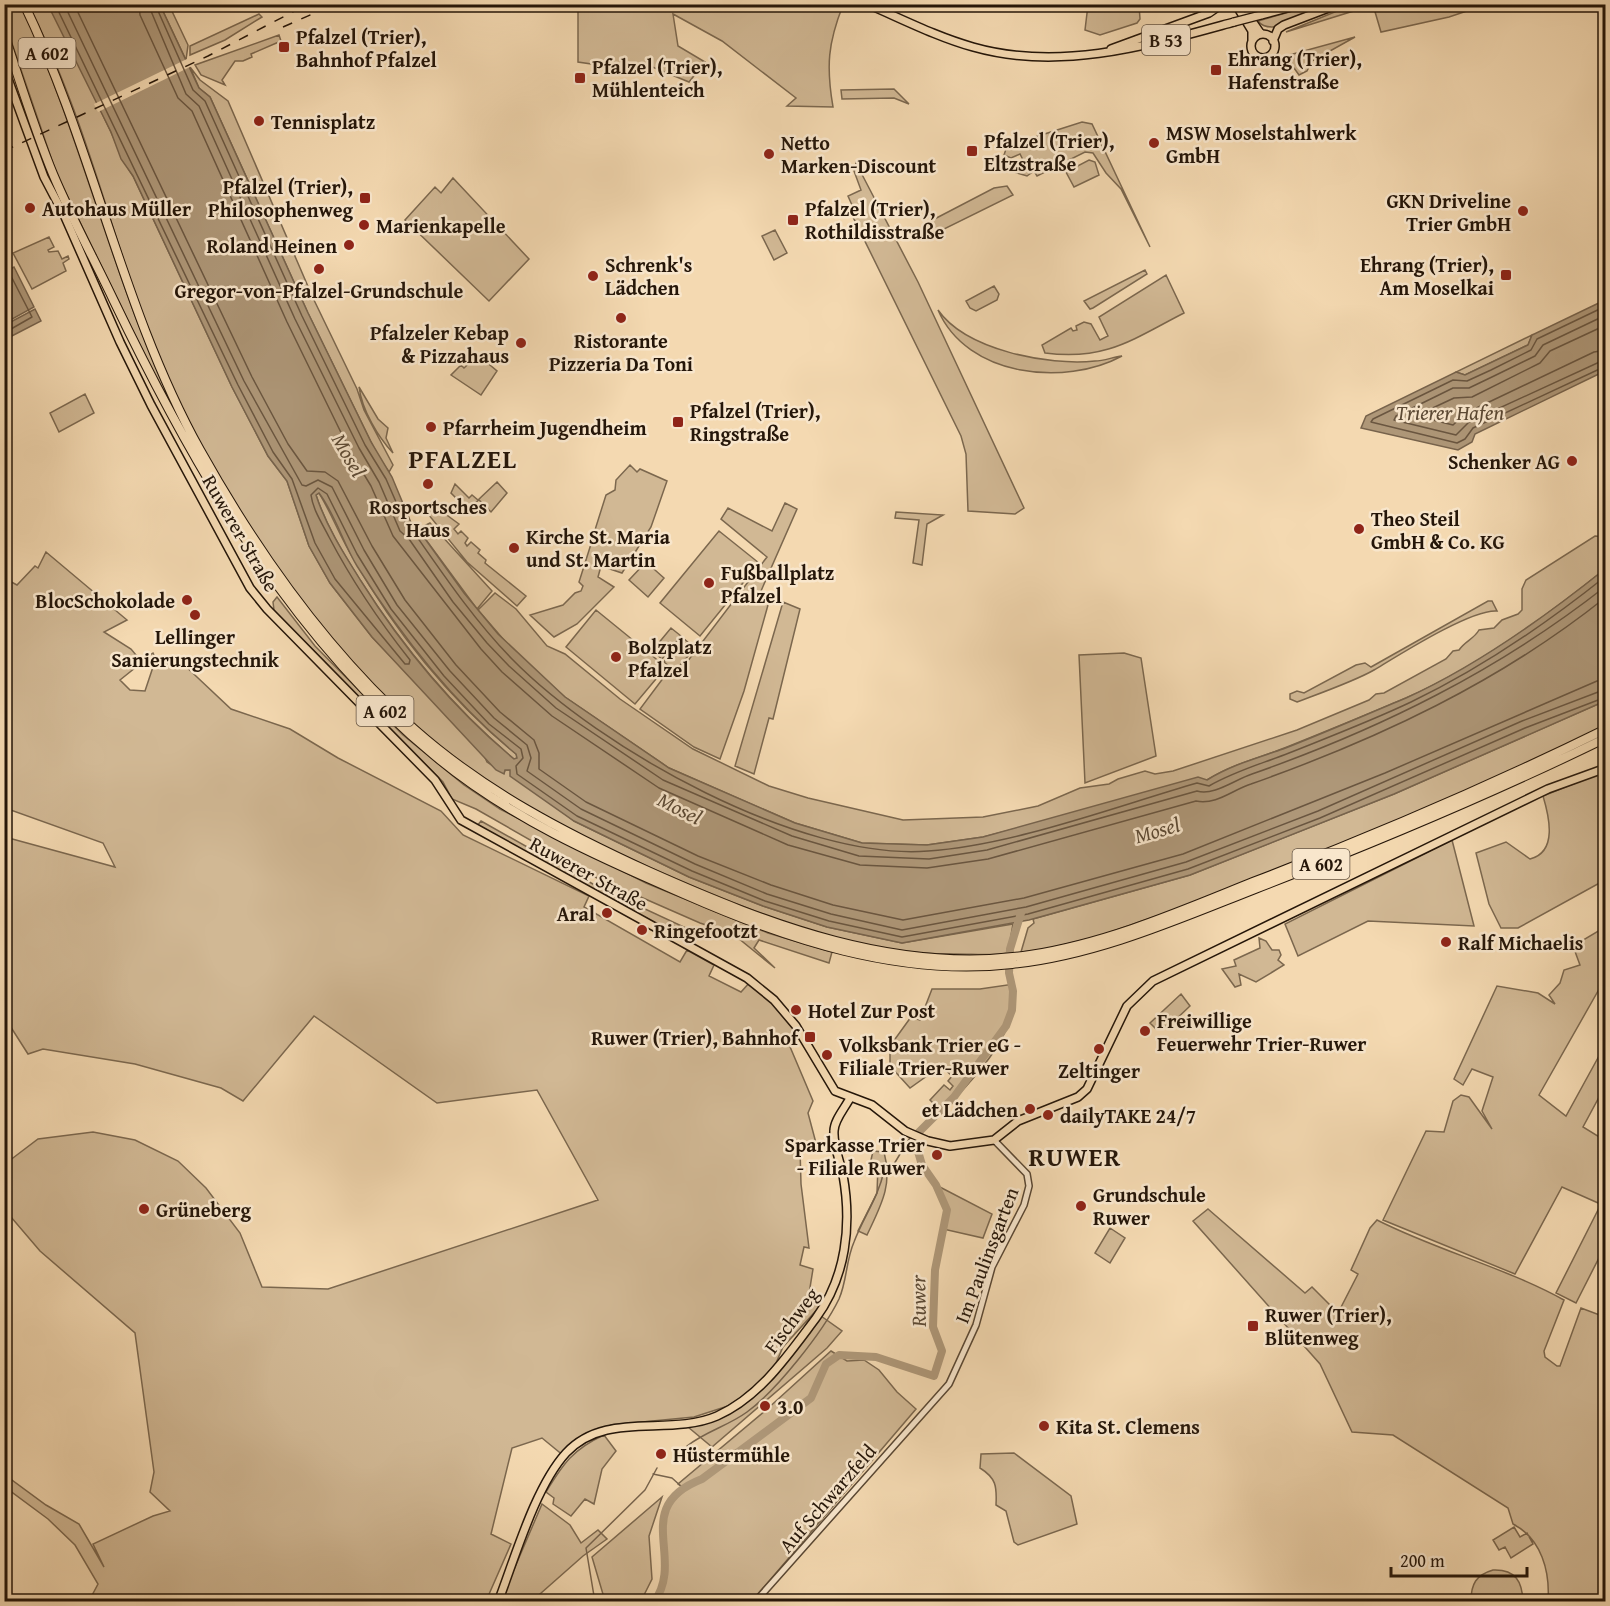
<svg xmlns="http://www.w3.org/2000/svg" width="1610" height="1606" font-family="'Gentium Book Plus',serif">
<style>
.green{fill:#d1b894;stroke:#7b674e;stroke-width:1.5}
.water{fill:#ae9778;stroke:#77634c;stroke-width:1.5;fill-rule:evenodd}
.pier{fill:#f4d9b1}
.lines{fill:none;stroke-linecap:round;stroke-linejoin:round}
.shore{stroke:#6a5640;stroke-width:1.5}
.stream{stroke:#77634c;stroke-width:1.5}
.river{stroke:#ae9778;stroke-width:8}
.minor-casing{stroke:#594733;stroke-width:8}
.major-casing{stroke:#251609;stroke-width:10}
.highway-casing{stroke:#251609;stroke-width:10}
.minor{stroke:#f8e6cc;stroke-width:5}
.major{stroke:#f4d9b1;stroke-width:7}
.highway{stroke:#f4d9b1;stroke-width:8}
.rail{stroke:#251609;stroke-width:1.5;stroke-dasharray:10 10;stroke-linecap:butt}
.major-bridge-casing{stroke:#251609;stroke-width:10;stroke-linecap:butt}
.major-bridge{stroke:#f4d9b1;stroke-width:7}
.poi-dot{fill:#8f2418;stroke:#f8e6cc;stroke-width:2}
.labels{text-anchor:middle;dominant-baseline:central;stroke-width:5;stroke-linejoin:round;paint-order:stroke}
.shield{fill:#f8e6cc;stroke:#645444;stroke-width:1.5}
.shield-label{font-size:18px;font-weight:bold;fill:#251609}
.poi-label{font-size:20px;font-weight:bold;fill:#251609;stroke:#f8e6cc;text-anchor:start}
.street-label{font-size:20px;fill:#251609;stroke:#f8e6cc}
.water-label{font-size:21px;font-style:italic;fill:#5c4a35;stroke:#f8e6cc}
.district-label{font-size:26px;font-weight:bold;letter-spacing:1.5px;fill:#251609;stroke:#f8e6cc}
</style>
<rect width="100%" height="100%" fill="#f4d9b1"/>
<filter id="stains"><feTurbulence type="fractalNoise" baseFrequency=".00333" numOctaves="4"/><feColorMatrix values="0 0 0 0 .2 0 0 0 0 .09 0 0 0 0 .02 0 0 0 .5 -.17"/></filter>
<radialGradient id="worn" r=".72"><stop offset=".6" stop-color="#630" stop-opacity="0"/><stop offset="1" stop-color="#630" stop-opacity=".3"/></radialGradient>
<!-- green -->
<path class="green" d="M1354 4H1485V5L1449 17 1381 32 1373 5 1286 32Z
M4 5H21C68 107 97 216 137 321 155 366 176 409 198 453L196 454 168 403 57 175 5 23Z
M28 5H48C71 44 89 86 108 126 117 144 122 160 133 176L232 387 268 456 287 481 309 546 330 583 372 637 483 753 487 762 504 773 505 770H511L574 821 689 877 763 906 827 927 902 943 1013 924 1008 953C991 956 974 954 956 954 860 955 767 918 679 880 609 850 538 818 476 774 340 676 210 494 151 339 109 228 83 109 28 5Z
M160 5H169L188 45 186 60Z
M578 5H843C828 43 826 66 833 107L787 106 796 98 722 41 673 14 678 46 705 62 689 82 650 66 612 67 578 62Z
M1088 5 1098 8 1102 5H1139L1140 19 1137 23 1100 35 1085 30Z
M1314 5H1335C1318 12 1271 39 1258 21Z
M259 14 262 17 225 40 190 55V46Z
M279 35 281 41 251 54 252 57 243 61H235L222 80 225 85 201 75 195 65Z
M1355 37 1312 61 1307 71 1299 75 1289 61V55Z
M190 67 200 80 228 101 313 298 357 389 364 410 393 465 389 472 378 456 308 313 210 97 199 88Z
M894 89 909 104 894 98 842 99 841 90Z
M1082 122 1092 124 1150 247 1121 189 1106 173 1093 153 1085 152 1037 176 1034 171 1027 176 1014 172 1026 166 1020 154 1011 158 1004 155 1007 146Z
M1089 160 1095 162 1099 175 1074 187 1066 172Z
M856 163 918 282 1024 508 1015 514 968 511 966 454 961 436 851 213 852 205 848 196 861 190 854 171Z
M453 178 529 259 489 301 405 220 435 187 441 193Z
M1007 186 1013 195 926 238 923 225 994 188Z
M775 230 787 253 774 260 762 236Z
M49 237 54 247 48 250 49 252 58 251 62 259 68 256 69 259 63 263 66 271 32 289 13 253Z
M1145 270 1147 274 1093 308 1090 309 1084 301Z
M1166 275 1184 313C1133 339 1106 361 1045 353L1042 345 1071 328 1073 331 1077 330 1076 326 1084 322 1091 324 1100 340 1108 336 1099 317Z
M994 286 999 294 997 300 976 311 970 308 966 301Z
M938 310C966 350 1048 366 1095 361 1104 361 1113 357 1122 356 1065 387 967 377 938 310Z
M1532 335 1528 345 1465 375 1456 372Z
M478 355 497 371 481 395 451 375 461 365 464 368Z
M359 387 378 419 388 428 386 438 393 453C378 437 362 410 359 387Z
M85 394 94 413 59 432 50 413Z
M630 465 637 472 640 469 667 481 651 527 622 573 601 566 598 577 614 587 577 624 554 637 530 615 563 605 575 593 581 591 583 586 579 582 591 544H596L600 540 594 533 606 495 615 490 616 480Z
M497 482 507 493 491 512 479 500 463 512 456 507 460 502 451 493 455 484 469 498 472 495 478 500Z
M319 493C332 514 340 537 353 558 395 632 450 700 516 754L518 758 514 759C453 708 403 647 360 580 343 553 326 525 316 495Z
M785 503 797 509 761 591 762 598H765L768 605 744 691 720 759 694 747 640 709 670 669 675 674 681 670 767 557 721 519 728 508 772 531Z
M433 505 459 524 454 529 458 534 461 531 468 538 465 543 467 546 471 542 480 550 478 553 486 560 485 563 526 596 517 606 467 562 428 514Z
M896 512 943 515 927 524 922 565 913 563 919 520 895 518Z
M430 523 492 591 477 609 418 529Z
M719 531 759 563 700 636 660 603Z
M1595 536 1605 537V569C1545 617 1477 667 1406 698 1366 715 1327 731 1287 747 1260 758 1232 764 1207 780L983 837 927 845 862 843 795 823 669 768 565 697 518 656 478 610 495 593 516 609 547 646 565 654 620 699 693 749 769 786 808 798 903 820 983 817 1038 806 1080 788 1109 784 1118 779 1145 771 1155 774 1173 771 1297 730 1369 700 1376 694 1384 693 1446 659 1453 651 1459 650C1465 641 1474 639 1479 630L1494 628 1502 620 1518 614 1522 610V589L1526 580Z
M46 552 127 620 104 632 131 649 141 661 153 653 156 659 140 664 120 680 130 690 145 691 153 667 180 661 231 709 290 729 338 758 441 811 463 835 589 896 584 907 680 962 687 950 714 965 709 976 741 992 751 981 763 989 800 1034 788 1042 813 1101 808 1113 816 1143 800 1149 801 1184 809 1248 804 1247 800 1265 813 1269 808 1300 823 1303 783 1347 776 1363 765 1376 747 1394 728 1406 694 1417 611 1425 586 1438 564 1456 542 1438 512 1448 491 1534 511 1544 486 1601H89L98 1584 75 1545 48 1519 5 1487V1475L46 1505 79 1524 104 1567 93 1544 153 1516 170 1511 150 1492 154 1472 135 1333 40 1251 5 1210V1164L38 1139 93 1132 135 1140 178 1161 206 1188 240 1233 262 1287 328 1289 598 1200 537 1090 437 1103 314 1016 243 1101 221 1088 135 1064 43 1049 28 1054 5 1018V837L115 867 103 843 5 808 4 578 17 585 35 566 38 568Z
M646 562 664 578 648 597 629 580Z
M277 597 315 646 403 735 464 785 500 809 646 883 768 933 832 952 829 963 759 940 754 948 775 968 733 934 700 923 595 877 476 809 452 799 443 782 274 610 273 602Z
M1488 601H1492L1497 611C1471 609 1399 655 1374 670 1355 681 1318 694 1297 702L1290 699V694L1297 691 1304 693 1356 665 1365 663 1371 667Z
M783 602 800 609 773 719 769 718 754 774 735 766Z
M596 610 666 667 635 704 566 647Z
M671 628 681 636 662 659 652 651Z
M683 638 695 648 675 671 664 662Z
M1124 653 1141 658 1156 756 1085 783 1079 655Z
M1605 701V726L1417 814 1174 910 1099 936 1042 950 1021 952 1028 928 1034 923 1033 919 1190 875 1394 794Z
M1605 771V880L1518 928H1501L1489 904 1476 853 1506 842 1530 859C1558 852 1549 816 1543 796Z
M481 821 600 888 699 934 694 944 477 826Z
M1452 840 1474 926 1368 921 1298 956 1285 924Z
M1605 927V986L1602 984 1539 1095 1566 1116 1605 1045V1086L1583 1127 1604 1140 1605 1138V1206L1562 1187 1515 1274 1383 1220 1426 1131 1444 1132 1453 1101 1461 1095 1469 1097 1492 1129 1482 1111 1493 1077 1472 1069 1463 1085 1454 1079 1497 986 1538 993 1555 1004 1549 995 1560 983 1564 970 1580 965 1573 946Z
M1259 938 1266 941 1272 950H1279L1281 955 1278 960 1284 965 1256 982 1239 974 1241 985 1235 987 1222 969 1236 966 1234 960 1260 948Z
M1014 984C1022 1033 968 1085 937 1117L930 1111 935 1105 930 1100 944 1085 950 1090 953 1086 948 1081 952 1076 941 1066 910 1088 890 1066V1046L911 1017 920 1020 932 989H980Z
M1181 994 1190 1006 1170 1025 1156 1029 1150 1023Z
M873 1151 884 1152C893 1185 881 1205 867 1235L858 1231 877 1193 878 1165 871 1160Z
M936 1185 992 1214 983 1238 943 1229 947 1210Z
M1600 1206 1605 1209V1246L1576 1303 1556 1293Z
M1208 1209 1305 1293 1312 1287 1338 1313 1358 1274 1351 1270 1370 1228 1377 1220C1438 1251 1504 1267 1564 1300L1544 1351 1545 1357 1557 1366H1560L1581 1308 1605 1317V1601H1548C1550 1572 1542 1539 1513 1524L1508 1508 1393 1435 1352 1432 1320 1364 1193 1221Z
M1110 1228 1125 1238 1110 1263 1095 1253Z
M821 1316 842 1331 827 1348 712 1447 688 1427C751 1416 782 1361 821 1316Z
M831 1351 847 1361 864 1360 879 1370 897 1392 916 1409 752 1601H654L661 1592 666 1561 661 1541 668 1502 682 1487 678 1484 765 1411Z
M604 1435 616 1451 602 1469 594 1504 585 1499 571 1516 553 1504 554 1498 546 1492C563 1464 573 1449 604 1435Z
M1014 1453 1071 1496 1077 1524 1018 1545 1014 1542 1006 1511 996 1505C997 1486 996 1478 980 1468L981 1454Z
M662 1497 649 1536 652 1579 641 1601H605L592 1557Z
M542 1504 570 1525 581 1543 598 1530 607 1539 583 1556 532 1601 500 1602Z
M1514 1527 1520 1537 1527 1533 1533 1544 1511 1558 1505 1547 1499 1550 1493 1540Z
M1493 1570C1516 1569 1522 1582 1523 1601H1471C1471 1584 1476 1575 1493 1570Z"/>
<!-- water -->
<path class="water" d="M48 5H160L199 88 210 97 308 313 371 442 392 477 412 525 418 529 464 593 498 634 565 697 669 768 795 823 862 843 927 845 983 837 1198 777 1207 780C1231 765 1257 758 1283 749 1324 733 1365 715 1406 698 1477 666 1545 617 1605 569V701L1394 794 1190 875 1029 920 902 943 827 927 763 906 689 877 574 821 510 776V770H505L504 774 496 770 372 637 330 583 309 546 287 481 268 456 232 387 133 176 121 159 111 132ZM319 493C335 514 343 543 357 566 401 636 452 702 516 754L517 758 514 759C453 708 403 648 361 581 344 554 326 526 316 495Z
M14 267 34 307 5 323V272Z
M1605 300V371L1475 434 1472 442 1458 450 1361 428 1366 416 1456 372 1465 375 1528 345 1532 335Z
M35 309 41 321 6 339 5 325Z"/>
<!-- pier -->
<path class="pier" d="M189 58 192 66 98 112 94 104Z"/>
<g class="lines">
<!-- shore -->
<path class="shore" d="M55 4 238 385 273 452 292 479 315 543 335 579 405 664H409L410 660C379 621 352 581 329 537 322 523 313 510 311 495L318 488 327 494 357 554 391 609 444 676 489 724 521 749 523 758 516 766 517 774 577 816 692 871 765 901 829 921 902 937 1028 914 1188 869 1320 818 1525 728 1606 697
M64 4 244 381 302 485 306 486 318 480 332 487 364 550 397 605 450 671 494 718 527 745 531 758 527 771 581 809 695 864 767 894 831 914 902 930 1026 907 1186 862 1318 811 1522 721 1606 689
M74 4 252 377 288 444 307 471 325 472 338 481 372 546 405 600 456 665 500 712 534 740 539 753V769L586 802 698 856 771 885 833 905 903 920 1024 898 1183 854 1385 773 1597 681 1606 680
M139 4 140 15 178 98 192 111 287 322 351 453 371 486 393 536 481 649 502 672 552 716 659 788 788 845 860 865 927 868 988 859 1196 801C1217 805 1232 790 1251 784 1378 739 1500 682 1606 597
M148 4 186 94 199 106 295 319 359 448 379 482 400 531 409 539 453 602 487 643 509 666 556 708 663 780 792 836 859 856 929 859 987 850 1197 791C1214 796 1234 780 1252 774 1380 729 1498 671 1606 586
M155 4 193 90 205 101 302 316 365 445 386 479 407 527 415 534C445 577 475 621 512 659 600 749 800 861 928 851 1014 845 1114 807 1197 783L1209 786C1235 771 1261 764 1289 753 1329 737 1371 721 1411 702 1480 669 1546 624 1606 576
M4 277 12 278 32 317 4 333
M1606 306 1537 339 1531 350 1491 370 1467 381 1453 380 1373 419 1371 422 1457 443 1465 439 1473 428 1606 366
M1606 315 1543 345 1535 356 1494 376 1469 388H1453L1396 416 1394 420 1456 435 1469 422 1606 359
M1606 325 1550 351 1540 363 1472 397 1454 398 1422 413 1421 417 1453 425 1466 413 1594 352 1606 350"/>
<!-- stream -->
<path class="stream" d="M687 1446C706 1431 728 1426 747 1412 776 1391 823 1332 839 1299 847 1281 846 1260 854 1242 864 1216 878 1198 884 1171L894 1164 911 1136
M653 1474 672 1478 682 1487
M595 1602 586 1548 645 1490 657 1468"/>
<!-- river -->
<path class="river" d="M654 1602C686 1558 630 1507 702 1479L811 1398 826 1364 839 1355 876 1357 934 1376 942 1351 933 1327 935 1270 947 1210 936 1185 922 1165 917 1148 919 1132 954 1097 1006 1026 1012 1010 1013 991 1009 973 1010 949 1021 913"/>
<defs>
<path id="minor" d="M755 1602 949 1384 976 1325 992 1267 1024 1205 1029 1186 1027 1174 994 1140"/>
<path id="major" d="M867 4C902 19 937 37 973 47 1061 72 1150 45 1234 22
M1231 4 1243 7
M1247 5 1250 18 1261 34
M1238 8 1252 31V40
M1261 15 1302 4
M1251 46a12 12 0 1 1 24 0a12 12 0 1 1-24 0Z
M1273 41 1278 29 1284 25 1339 4
M1111 49 1209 13 1222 4
M4 68 44 177 65 217 120 342 151 405 250 588 267 609 435 780 461 820 747 978 774 1000 796 1026 835 1091 872 1105 905 1131 928 1141 950 1146 994 1140 1018 1121 1078 1097 1087 1089 1127 1006 1153 981 1548 789 1606 768
M498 1602C515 1558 535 1487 566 1453 606 1410 668 1437 717 1416 760 1397 788 1355 816 1318 846 1277 852 1225 843 1175 840 1161 833 1145 834 1131 834 1120 845 1108 850 1098"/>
<path id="highway" d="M24 4C94 149 122 310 200 450 257 552 327 651 414 729 484 791 565 833 650 872 769 925 898 975 1030 955 1108 943 1181 911 1253 882 1373 836 1490 786 1606 729
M4 34C20 81 34 128 53 174 71 217 93 257 113 299 193 466 289 635 434 755 508 817 596 856 684 894 786 939 899 977 1012 964 1097 955 1176 920 1255 889 1374 843 1491 794 1606 738"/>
</defs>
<!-- minor casing -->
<use href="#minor" class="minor-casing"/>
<!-- major casing -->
<use href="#major" class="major-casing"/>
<!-- highway casing -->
<use href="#highway" class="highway-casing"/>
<!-- minor -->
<use href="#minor" class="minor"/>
<!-- major -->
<use href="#major" class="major"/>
<!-- highway -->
<use href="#highway" class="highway"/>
<!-- rail -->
<path class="rail" d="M283 27 335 4
M4 151 208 56 308 4"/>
<defs>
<path id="major-bridge" d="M1234 22 1261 15"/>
</defs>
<!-- major-bridge casing -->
<use href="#major-bridge" class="major-bridge-casing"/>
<!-- major-bridge -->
<use href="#major-bridge" class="major-bridge"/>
</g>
<!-- markers -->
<g class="poi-dot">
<rect x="278" y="41" width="12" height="12" rx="3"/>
<rect x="1210" y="64" width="12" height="12" rx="3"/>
<rect x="574" y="72" width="12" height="12" rx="3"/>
<circle cx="259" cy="121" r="6"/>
<circle cx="1154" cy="143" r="6"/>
<rect x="966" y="145" width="12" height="12" rx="3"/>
<circle cx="769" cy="154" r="6"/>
<rect x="359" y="192" width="12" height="12" rx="3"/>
<circle cx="30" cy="208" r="6"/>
<circle cx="1523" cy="211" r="6"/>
<rect x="787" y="214" width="12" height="12" rx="3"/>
<circle cx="364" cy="225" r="6"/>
<circle cx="349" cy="245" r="6"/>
<circle cx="319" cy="269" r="6"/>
<rect x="1500" y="269" width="12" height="12" rx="3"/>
<circle cx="593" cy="276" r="6"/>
<circle cx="621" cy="318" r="6"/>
<circle cx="521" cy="343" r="6"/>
<rect x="672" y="416" width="12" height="12" rx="3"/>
<circle cx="431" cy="427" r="6"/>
<circle cx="1572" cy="461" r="6"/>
<circle cx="428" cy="484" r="6"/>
<circle cx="1359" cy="529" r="6"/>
<circle cx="514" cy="548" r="6"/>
<circle cx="709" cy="583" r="6"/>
<circle cx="187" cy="600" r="6"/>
<circle cx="195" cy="615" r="6"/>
<circle cx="616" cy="657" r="6"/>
<circle cx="607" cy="913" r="6"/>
<circle cx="642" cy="930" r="6"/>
<circle cx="1446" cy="942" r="6"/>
<circle cx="796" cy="1010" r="6"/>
<circle cx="1145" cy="1031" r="6"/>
<rect x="804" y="1031" width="12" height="12" rx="3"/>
<circle cx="1099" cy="1049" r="6"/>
<circle cx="827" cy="1055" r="6"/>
<circle cx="1030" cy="1109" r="6"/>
<circle cx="1048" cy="1115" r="6"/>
<circle cx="937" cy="1155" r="6"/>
<circle cx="1081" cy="1206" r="6"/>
<circle cx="144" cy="1209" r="6"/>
<rect x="1247" y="1320" width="12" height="12" rx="3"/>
<circle cx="765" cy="1406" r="6"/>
<circle cx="1044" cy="1426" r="6"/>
<circle cx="661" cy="1454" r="6"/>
</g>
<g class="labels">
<!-- shield labels -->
<g class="shield">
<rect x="1142" y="25" width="48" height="30" rx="4.5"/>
<rect x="18.5" y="38" width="57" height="30" rx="4.5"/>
<rect x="356.5" y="696" width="57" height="30" rx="4.5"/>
<rect x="1292.5" y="849" width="57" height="30" rx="4.5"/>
</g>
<g class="shield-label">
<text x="1166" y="40">B 53</text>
<text x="47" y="53">A 602</text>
<text x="385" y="711">A 602</text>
<text x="1321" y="864">A 602</text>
</g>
<!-- poi labels -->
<g class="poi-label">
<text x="296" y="36">Pfalzel (Trier),<tspan x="296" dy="23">Bahnhof Pfalzel</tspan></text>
<text x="1228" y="58">Ehrang (Trier),<tspan x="1228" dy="23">Hafenstraße</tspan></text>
<text x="592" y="66">Pfalzel (Trier),<tspan x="592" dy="23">Mühlenteich</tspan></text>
<text x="271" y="121">Tennisplatz</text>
<text x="1166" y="132">MSW Moselstahlwerk<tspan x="1166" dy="23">GmbH</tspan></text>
<text x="984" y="140">Pfalzel (Trier),<tspan x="984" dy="23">Eltzstraße</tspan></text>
<text x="781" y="142">Netto<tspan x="781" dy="23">Marken-Discount</tspan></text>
<text x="353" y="186" text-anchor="end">Pfalzel (Trier),<tspan x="353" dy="23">Philosophenweg</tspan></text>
<text x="1511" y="200" text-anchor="end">GKN Driveline<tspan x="1511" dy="23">Trier GmbH</tspan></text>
<text x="42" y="208">Autohaus Müller</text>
<text x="805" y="208">Pfalzel (Trier),<tspan x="805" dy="23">Rothildisstraße</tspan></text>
<text x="376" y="225">Marienkapelle</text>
<text x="337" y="245" text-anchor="end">Roland Heinen</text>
<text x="605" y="264">Schrenk's<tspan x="605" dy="23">Lädchen</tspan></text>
<text x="1494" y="264" text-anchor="end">Ehrang (Trier),<tspan x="1494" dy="23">Am Moselkai</tspan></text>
<text x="319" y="290" text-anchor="middle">Gregor-von-Pfalzel-Grundschule</text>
<text x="509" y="332" text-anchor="end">Pfalzeler Kebap<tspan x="509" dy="23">&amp; Pizzahaus</tspan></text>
<text x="621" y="340" text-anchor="middle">Ristorante<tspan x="621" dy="23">Pizzeria Da Toni</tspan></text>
<text x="690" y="410">Pfalzel (Trier),<tspan x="690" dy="23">Ringstraße</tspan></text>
<text x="443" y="427">Pfarrheim Jugendheim</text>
<text x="1560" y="461" text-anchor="end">Schenker AG</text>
<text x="428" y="506" text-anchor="middle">Rosportsches<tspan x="428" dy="23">Haus</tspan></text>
<text x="1371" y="518">Theo Steil<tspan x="1371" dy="23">GmbH &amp; Co. KG</tspan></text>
<text x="526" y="536">Kirche St. Maria<tspan x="526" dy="23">und St. Martin</tspan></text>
<text x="721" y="572">Fußballplatz<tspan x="721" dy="23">Pfalzel</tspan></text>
<text x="175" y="600" text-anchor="end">BlocSchokolade</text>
<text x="195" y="636" text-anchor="middle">Lellinger<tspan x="195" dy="23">Sanierungstechnik</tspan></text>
<text x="628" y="646">Bolzplatz<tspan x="628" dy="23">Pfalzel</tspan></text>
<text x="595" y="913" text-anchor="end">Aral</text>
<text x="654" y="930">Ringefootzt</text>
<text x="1458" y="942">Ralf Michaelis</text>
<text x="808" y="1010">Hotel Zur Post</text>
<text x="1157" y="1020">Freiwillige<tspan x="1157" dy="23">Feuerwehr Trier-Ruwer</tspan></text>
<text x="798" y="1037" text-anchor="end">Ruwer (Trier), Bahnhof</text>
<text x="839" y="1044">Volksbank Trier eG -<tspan x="839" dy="23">Filiale Trier-Ruwer</tspan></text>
<text x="1099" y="1070" text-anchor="middle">Zeltinger</text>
<text x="1018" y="1109" text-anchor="end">et Lädchen</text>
<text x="1060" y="1115">dailyTAKE 24/7</text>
<text x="925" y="1144" text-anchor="end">Sparkasse Trier<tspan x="925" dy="23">- Filiale Ruwer</tspan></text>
<text x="1093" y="1194">Grundschule<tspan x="1093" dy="23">Ruwer</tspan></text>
<text x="156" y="1209">Grüneberg</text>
<text x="1265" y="1314">Ruwer (Trier),<tspan x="1265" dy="23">Blütenweg</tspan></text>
<text x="777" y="1406">3.0</text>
<text x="1056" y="1426">Kita St. Clemens</text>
<text x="673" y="1454">Hüstermühle</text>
</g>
<!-- street labels -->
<g class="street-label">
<text transform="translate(241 533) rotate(60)">Ruwerer Straße</text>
<text transform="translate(589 873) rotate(29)">Ruwerer Straße</text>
<text transform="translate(986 1255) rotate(-69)">Im Paulinsgarten</text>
<text transform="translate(791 1320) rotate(-53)">Fischweg</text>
<text transform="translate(827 1498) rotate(-49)">Auf Schwarzfeld</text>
</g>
<!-- water labels -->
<g class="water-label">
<text x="1450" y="412">Trierer Hafen</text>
<text transform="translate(349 455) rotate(60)">Mosel</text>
<text transform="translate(680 808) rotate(27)">Mosel</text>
<text transform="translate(1157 830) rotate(-16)">Mosel</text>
<text transform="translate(918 1301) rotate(-91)">Ruwer</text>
</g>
<!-- district labels -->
<g class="district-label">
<text x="463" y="458">PFALZEL</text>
<text x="1075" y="1156">RUWER</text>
</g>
</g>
<!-- margin -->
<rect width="1610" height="1606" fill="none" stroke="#f4d9b1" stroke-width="24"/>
<rect x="6" y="6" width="1598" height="1594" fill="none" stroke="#251609" stroke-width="3"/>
<rect x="12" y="12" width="1586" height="1582" fill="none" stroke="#251609" stroke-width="1.5"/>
<!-- scale -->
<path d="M1391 1567v9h136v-9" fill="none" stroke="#251609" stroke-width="3"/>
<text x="1400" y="1567" font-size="18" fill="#251609" stroke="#f8e6cc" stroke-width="4.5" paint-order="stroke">200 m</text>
<rect width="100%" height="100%" filter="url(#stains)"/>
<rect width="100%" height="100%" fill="url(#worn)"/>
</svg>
